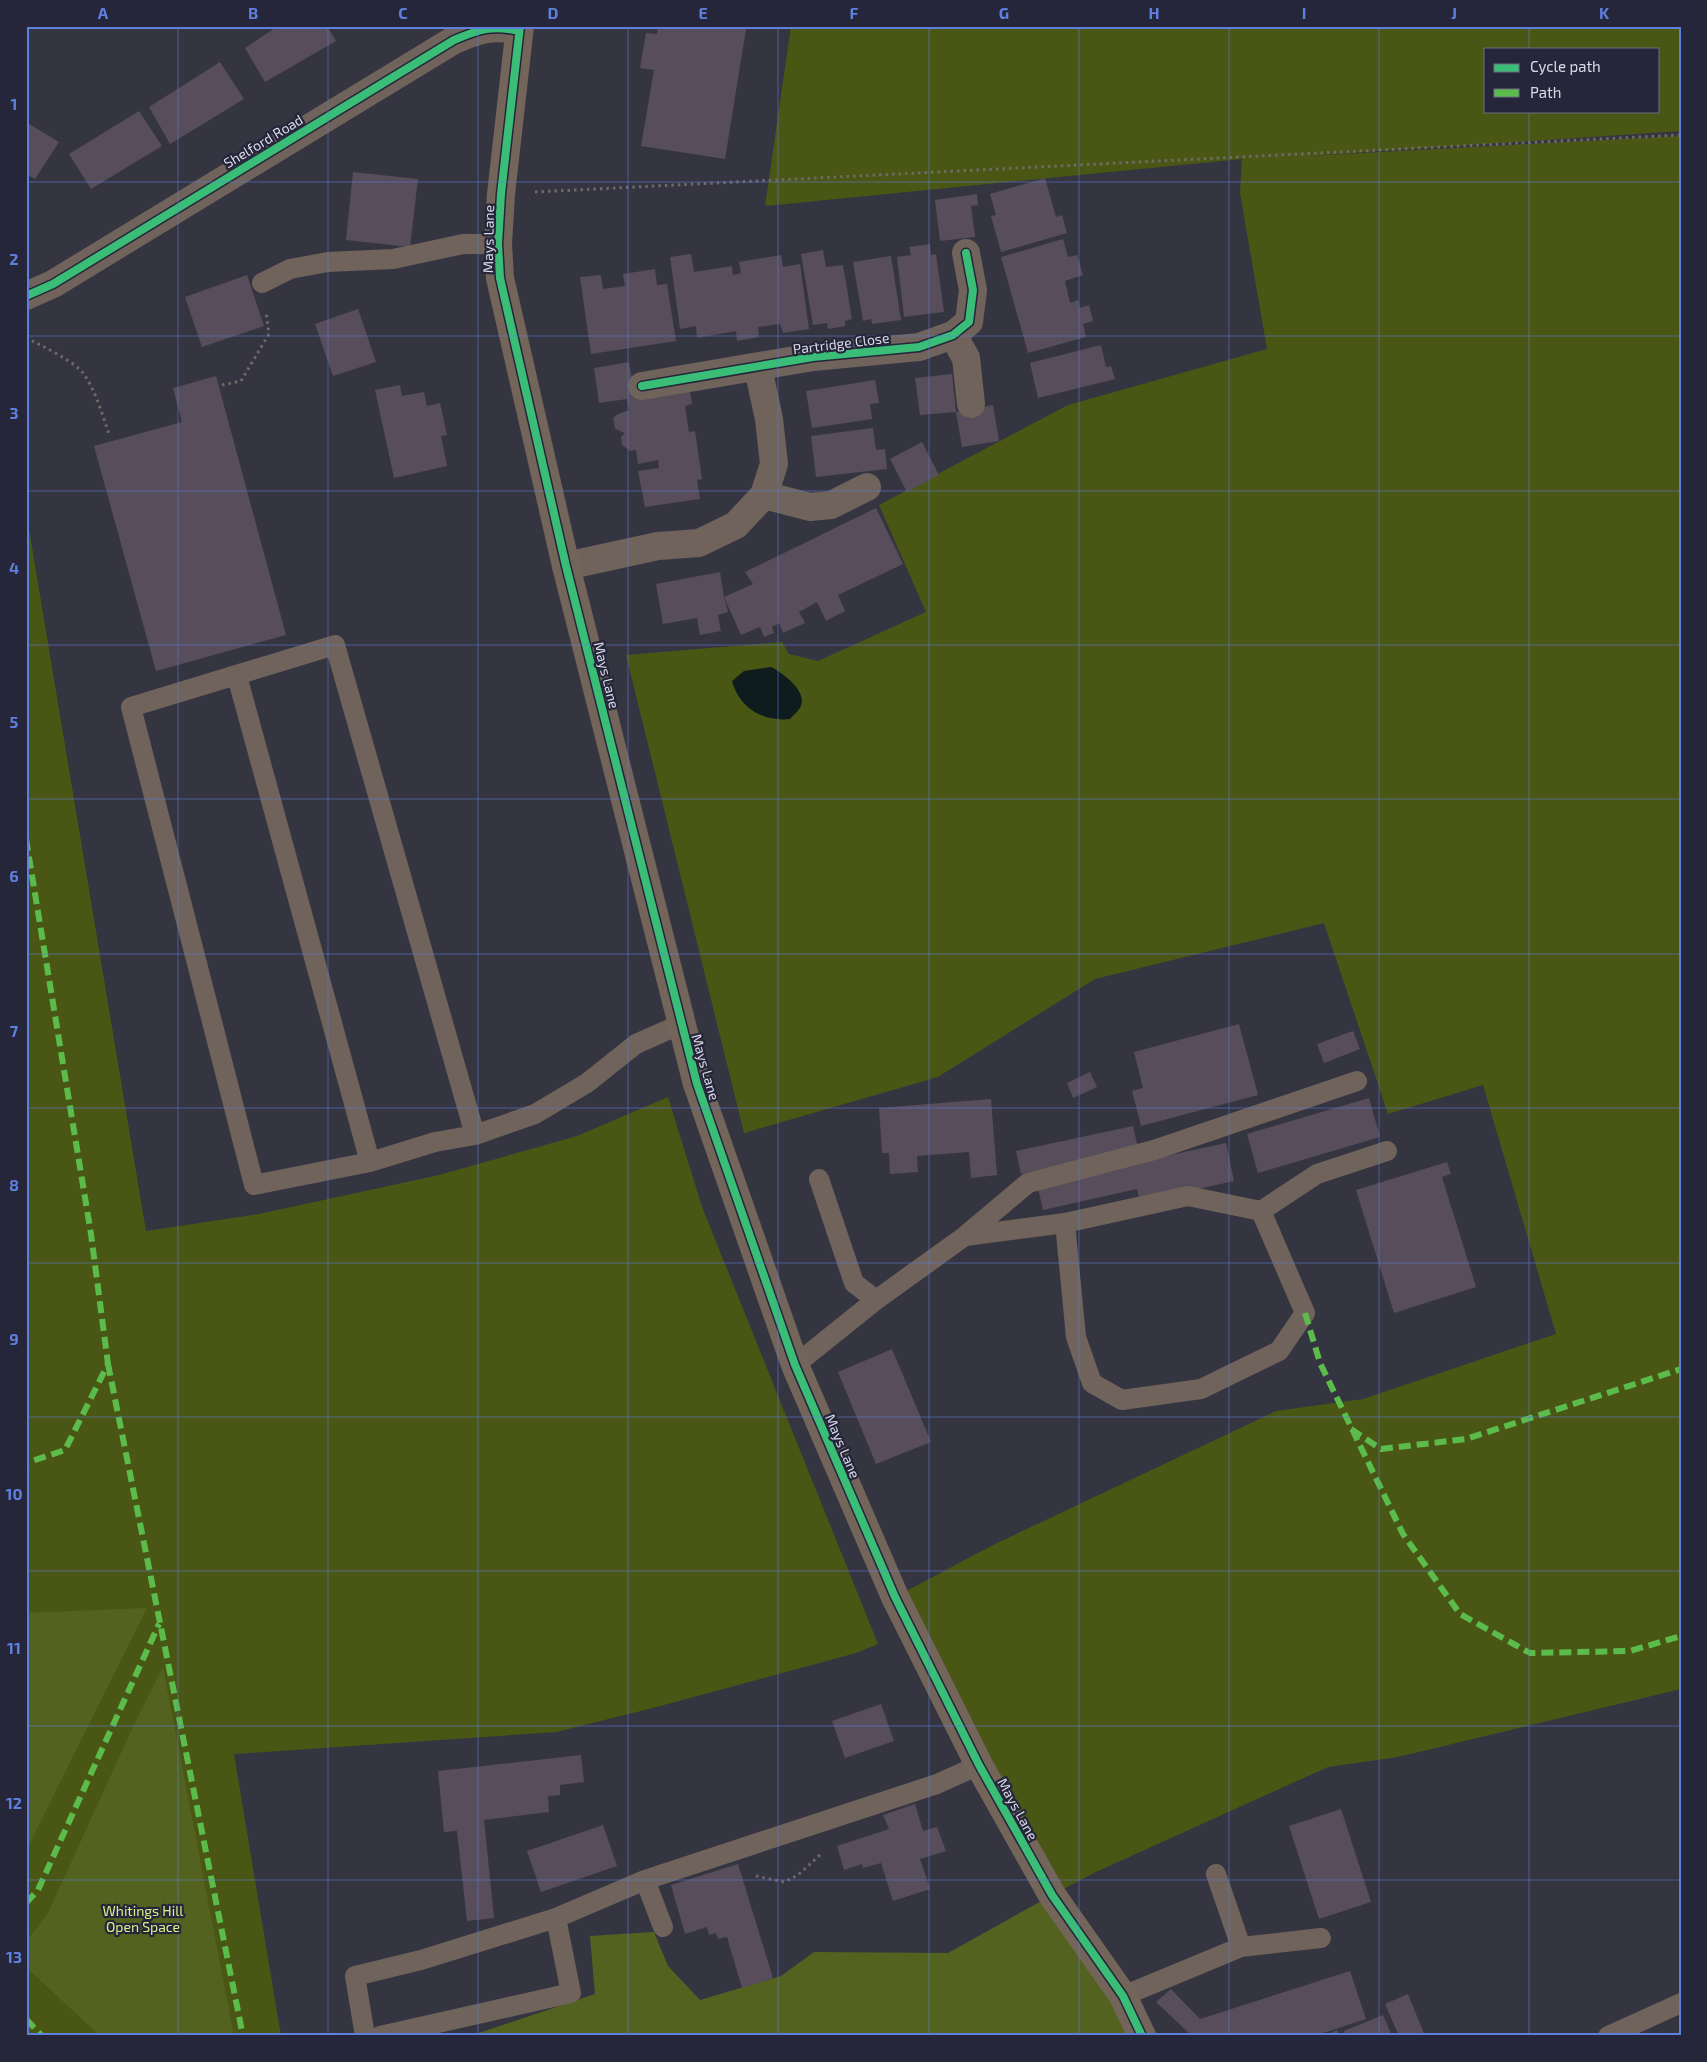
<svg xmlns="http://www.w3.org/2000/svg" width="1707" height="2062" font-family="'Exo 2',sans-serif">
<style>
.green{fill:#4a5614;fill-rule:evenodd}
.forest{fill:#546220}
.water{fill:#0f1c1e}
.building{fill:#584d5a}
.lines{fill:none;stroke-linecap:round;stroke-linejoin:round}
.path{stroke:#706966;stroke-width:3;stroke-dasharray:2.5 4;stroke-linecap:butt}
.lane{stroke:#6f635b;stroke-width:20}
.street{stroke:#6f635b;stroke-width:28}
.secondary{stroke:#74655a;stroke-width:28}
.quiet{stroke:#5cbc4b;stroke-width:6;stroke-dasharray:12 6;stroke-linecap:butt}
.cycleway-casing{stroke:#26263b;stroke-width:11}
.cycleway{stroke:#3abd76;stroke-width:8}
.grid{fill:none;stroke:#5f7fde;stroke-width:1;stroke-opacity:0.55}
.labels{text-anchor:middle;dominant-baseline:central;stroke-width:4.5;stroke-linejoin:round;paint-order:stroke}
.street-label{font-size:14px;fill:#dadae9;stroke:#26263b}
.park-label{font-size:14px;fill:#d7f188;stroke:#26263b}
.neatline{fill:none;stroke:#5f7fde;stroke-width:2}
.grid-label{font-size:16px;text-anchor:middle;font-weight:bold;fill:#5f7fde}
</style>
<rect width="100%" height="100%" fill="#353541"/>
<!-- green -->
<path class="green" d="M791 26H1681V131L1306 156 1681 136V1689L1398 1757 1328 1767 1096 1872 1052 1895 895 1597 993 1545 1276 1411 1363 1399 1556 1334 1483 1085 1388 1114 1324 923 1095 979 938 1077 744 1133 626 655 782 642 789 654 818 661 926 612 879 505 1068 405 1267 349 1240 193 1242 159 765 206ZM1486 49H1658V111H1486Z
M26 511 146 1231 259 1214 439 1175 577 1136 668 1097 702 1207 878 1644 856 1653 649 1709 556 1732 234 1754 281 2036H26Z"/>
<!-- forest -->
<path class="forest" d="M147 1608 26 1851V1613Z
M163 1667 234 2036H235H100L26 1967V1942L48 1913 131 1731Z
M1052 1895 1142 2036H470L595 1994 590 1936 654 1932 668 1966 700 2000 781 1976 814 1952 948 1953Z"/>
<!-- water -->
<path class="water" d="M771 667C783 673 807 691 801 706 799 711 793 715 790 719 763 722 739 708 732 681L744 671Z"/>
<!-- building -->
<path class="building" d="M278 26H327L336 41 265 82 245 48Z
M658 26H726L746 29 725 159 641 146 654 70 640 68 646 33 657 34Z
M220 62 244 99 170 144 149 107Z
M139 111 162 146 91 189 69 154Z
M26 122 59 142 35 179 26 174Z
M353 172 418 179 410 247 346 240Z
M1045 178 1056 217 1062 215 1067 233 1001 252 991 216 996 215 990 194Z
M977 194 978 205 971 206 975 237 940 241 935 200Z
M1063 239 1068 257 1077 255 1083 275 1065 281 1070 303 1078 300 1080 308 1089 305 1093 321 1083 324 1086 337 1028 353 1001 257Z
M930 244 931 255 936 254 944 312 904 317 897 257 911 255 909 247Z
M823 250 826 267 843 265 852 319 845 321V326L828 329 827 323 813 325 801 254Z
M691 254 694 272 732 266 733 275 741 273 739 262 781 255 783 267 800 264 809 329 783 333 780 324 758 327 759 337 737 341 736 331 697 338 696 326 680 329 670 257Z
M891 256 901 320 872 324 871 319 863 321 853 262Z
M655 269 657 285 667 284 676 341 591 354 580 277 601 275 603 289 625 286 623 274Z
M247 275 264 326 202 347 185 297Z
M358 309 376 362 333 376 315 324Z
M1101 345 1106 367 1111 366 1115 379 1038 398 1030 363Z
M629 362 635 398 682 389 690 391 692 404 685 406 689 432 695 431 702 479 697 480 700 499 645 507 638 471 659 468 658 460 638 464 636 450 630 451 622 445 621 437 625 433 615 429 613 418 618 414 629 410 627 399 599 403 594 368Z
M952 374 956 412 920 415 915 378Z
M216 376 286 635 156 671 94 446 182 422 173 388Z
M875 380 879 403 870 404 872 419 812 428 806 391Z
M400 385 402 396 424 392 427 406 440 403 447 435 441 436 447 466 394 478 375 390Z
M993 405 999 441 962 447 956 412Z
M873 428 876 450 885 449 887 469 816 477 811 436Z
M922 442 939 475 907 492 890 459Z
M876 508 903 564 838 595 845 611 826 621 817 602 799 612 805 623 783 633 779 623 772 627 774 633 764 637 760 627 741 635 724 597 728 612 718 615 721 631 700 635 697 618 663 624 656 584 720 572 724 597 753 584 745 572Z
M1239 1024 1258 1095 1141 1126 1132 1091 1143 1088 1134 1052Z
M1353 1031 1360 1049 1324 1063 1317 1044Z
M1090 1072 1097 1087 1073 1098 1067 1083Z
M1369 1098 1380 1137 1258 1173 1247 1134Z
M991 1099 997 1175 971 1178 969 1152 917 1156 918 1172 890 1174 889 1153H882L879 1108Z
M1133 1126 1138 1148 1021 1174 1016 1151Z
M1226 1143 1234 1181 1140 1202 1137 1189 1043 1210 1037 1184Z
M1447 1162 1451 1174 1442 1177 1476 1287 1394 1313 1356 1190Z
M892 1349 931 1442 876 1464 838 1372Z
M881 1704 894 1741 845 1758 832 1721Z
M581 1755 584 1782 560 1785V1795L548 1796 549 1812 484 1820 494 1918 467 1921 457 1831 444 1832 438 1771Z
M915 1804 923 1831 937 1827 946 1851 920 1859 930 1889 893 1901 881 1863 863 1868 862 1864 844 1870 837 1846 889 1829 883 1815Z
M1341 1809 1371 1902 1319 1919 1289 1826Z
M603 1825 617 1866 541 1892 527 1851Z
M738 1864 773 1978 742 1988 727 1937 718 1939 716 1933 709 1935 707 1927 685 1934 671 1885Z
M1350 1971 1366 2019 1314 2036H1192L1156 2002 1171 1989 1200 2019Z
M1408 1994 1425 2036H1399L1385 2004Z
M1383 2015 1392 2036H1346L1344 2031Z
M1337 2030 1339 2036H1323Z"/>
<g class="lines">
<!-- path -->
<path class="path" d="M535 192 1681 135
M26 338C39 344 75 362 83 373 96 391 102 414 109 434
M222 385 241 381 269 334 266 311
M756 1876 784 1882 798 1875 821 1854"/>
<!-- lane -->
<path class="lane" d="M262 283 290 269 328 262 393 259 463 244H498
M237 676 370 1162
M475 1135 335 645 131 707 254 1185 370 1162 435 1142 475 1135 535 1114 587 1083 636 1044 681 1024
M819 1179 854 1283 876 1300
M1261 1211 1317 1174 1387 1151
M965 1236 1028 1183 1154 1150 1357 1081
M795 1365 876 1300 965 1236 1065 1223 1188 1196 1261 1211 1305 1313 1279 1351 1201 1389 1122 1400 1092 1383 1076 1337 1065 1223
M1216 1874 1241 1947
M663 1927 645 1880 937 1784 979 1765
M1123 1996 1241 1947 1321 1938
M365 2036 355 1976 421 1960 556 1918 645 1880
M380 2036 571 1993 556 1918
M1608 2036 1681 2003"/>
<!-- street -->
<path class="street" d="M26 296 53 284 454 40C480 29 492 25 519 31
M953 335 966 358 971 404
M642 386 813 357 919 347 953 335 969 322 973 290 966 253
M764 495 810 507 831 505 867 487
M566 566 658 546 699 543 736 525 764 495 774 464 769 419 758 368"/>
<!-- secondary -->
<path class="secondary" d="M520 26 501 194 498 244 500 278 566 566 697 1084 795 1365 895 1597 979 1765 1052 1895 1123 1996 1142 2036"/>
<!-- quiet -->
<path class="quiet" d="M26 839 91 1234 108 1364 65 1450 26 1463
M1305 1313 1320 1363 1403 1534 1460 1614 1530 1653 1630 1651 1681 1636
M108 1364 243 2036
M1351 1429 1381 1449 1466 1439 1681 1369
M26 1903 38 1890 159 1624
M26 2019 42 2036"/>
<defs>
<path id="cycleway" d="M520 26 501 194 498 244 500 278 566 566 697 1084 795 1365 895 1597 979 1765 1052 1895 1123 1996 1142 2036
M26 296 53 284 454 40C480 29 492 25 519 31
M642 386 813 357 919 347 953 335 969 322 973 290 966 253"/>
</defs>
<!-- cycleway casing -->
<use href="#cycleway" class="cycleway-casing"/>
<!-- cycleway -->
<use href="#cycleway" class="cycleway"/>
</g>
<!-- grid -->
<path class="grid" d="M178 26V2036M328 26V2036M478 26V2036M628 26V2036M778 26V2036M929 26V2036M1079 26V2036M1229 26V2036M1379 26V2036M1529 26V49M1529 111V2036M26 182H1681M26 336H1681M26 491H1681M26 645H1681M26 799H1681M26 954H1681M26 1108H1681M26 1263H1681M26 1417H1681M26 1571H1681M26 1726H1681M26 1880H1681"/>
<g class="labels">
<!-- street labels -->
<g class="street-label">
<text transform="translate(263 141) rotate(-31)">Shelford Road</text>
<text transform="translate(488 239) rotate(-89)">Mays Lane</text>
<text transform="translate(841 343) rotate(-7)">Partridge Close</text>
<text transform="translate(607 675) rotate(76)">Mays Lane</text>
<text transform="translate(706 1067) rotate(74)">Mays Lane</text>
<text transform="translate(843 1446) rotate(67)">Mays Lane</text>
<text transform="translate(1018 1809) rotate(61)">Mays Lane</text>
</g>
<!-- park labels -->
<g class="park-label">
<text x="143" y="1910">Whitings Hill<tspan x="143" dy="16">Open Space</tspan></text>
</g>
</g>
<!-- border -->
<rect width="1707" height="2062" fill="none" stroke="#26263b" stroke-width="55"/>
<!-- legend -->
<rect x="1484" y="48" width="175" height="65" fill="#26263b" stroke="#6e6e81"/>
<rect x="1494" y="64" width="25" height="8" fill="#3abd76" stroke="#6e6e81"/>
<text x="1530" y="72" font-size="15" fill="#dadae9">Cycle path</text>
<rect x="1494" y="89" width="25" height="8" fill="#5cbc4b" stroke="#6e6e81"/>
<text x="1530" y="98" font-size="15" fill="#dadae9">Path</text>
<rect x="28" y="28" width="1652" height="2006" class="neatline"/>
<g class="grid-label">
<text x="103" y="19">A</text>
<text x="253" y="19">B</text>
<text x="403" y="19">C</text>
<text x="553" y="19">D</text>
<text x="703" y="19">E</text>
<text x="854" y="19">F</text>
<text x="1004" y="19">G</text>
<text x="1154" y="19">H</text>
<text x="1304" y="19">I</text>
<text x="1454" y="19">J</text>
<text x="1604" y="19">K</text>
<text x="14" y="110">1</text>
<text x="14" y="265">2</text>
<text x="14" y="419">3</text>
<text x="14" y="574">4</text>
<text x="14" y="728">5</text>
<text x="14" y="882">6</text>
<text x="14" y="1037">7</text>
<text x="14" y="1191">8</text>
<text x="14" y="1345">9</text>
<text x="14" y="1500">10</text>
<text x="14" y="1654">11</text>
<text x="14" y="1809">12</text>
<text x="14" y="1963">13</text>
</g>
</svg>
